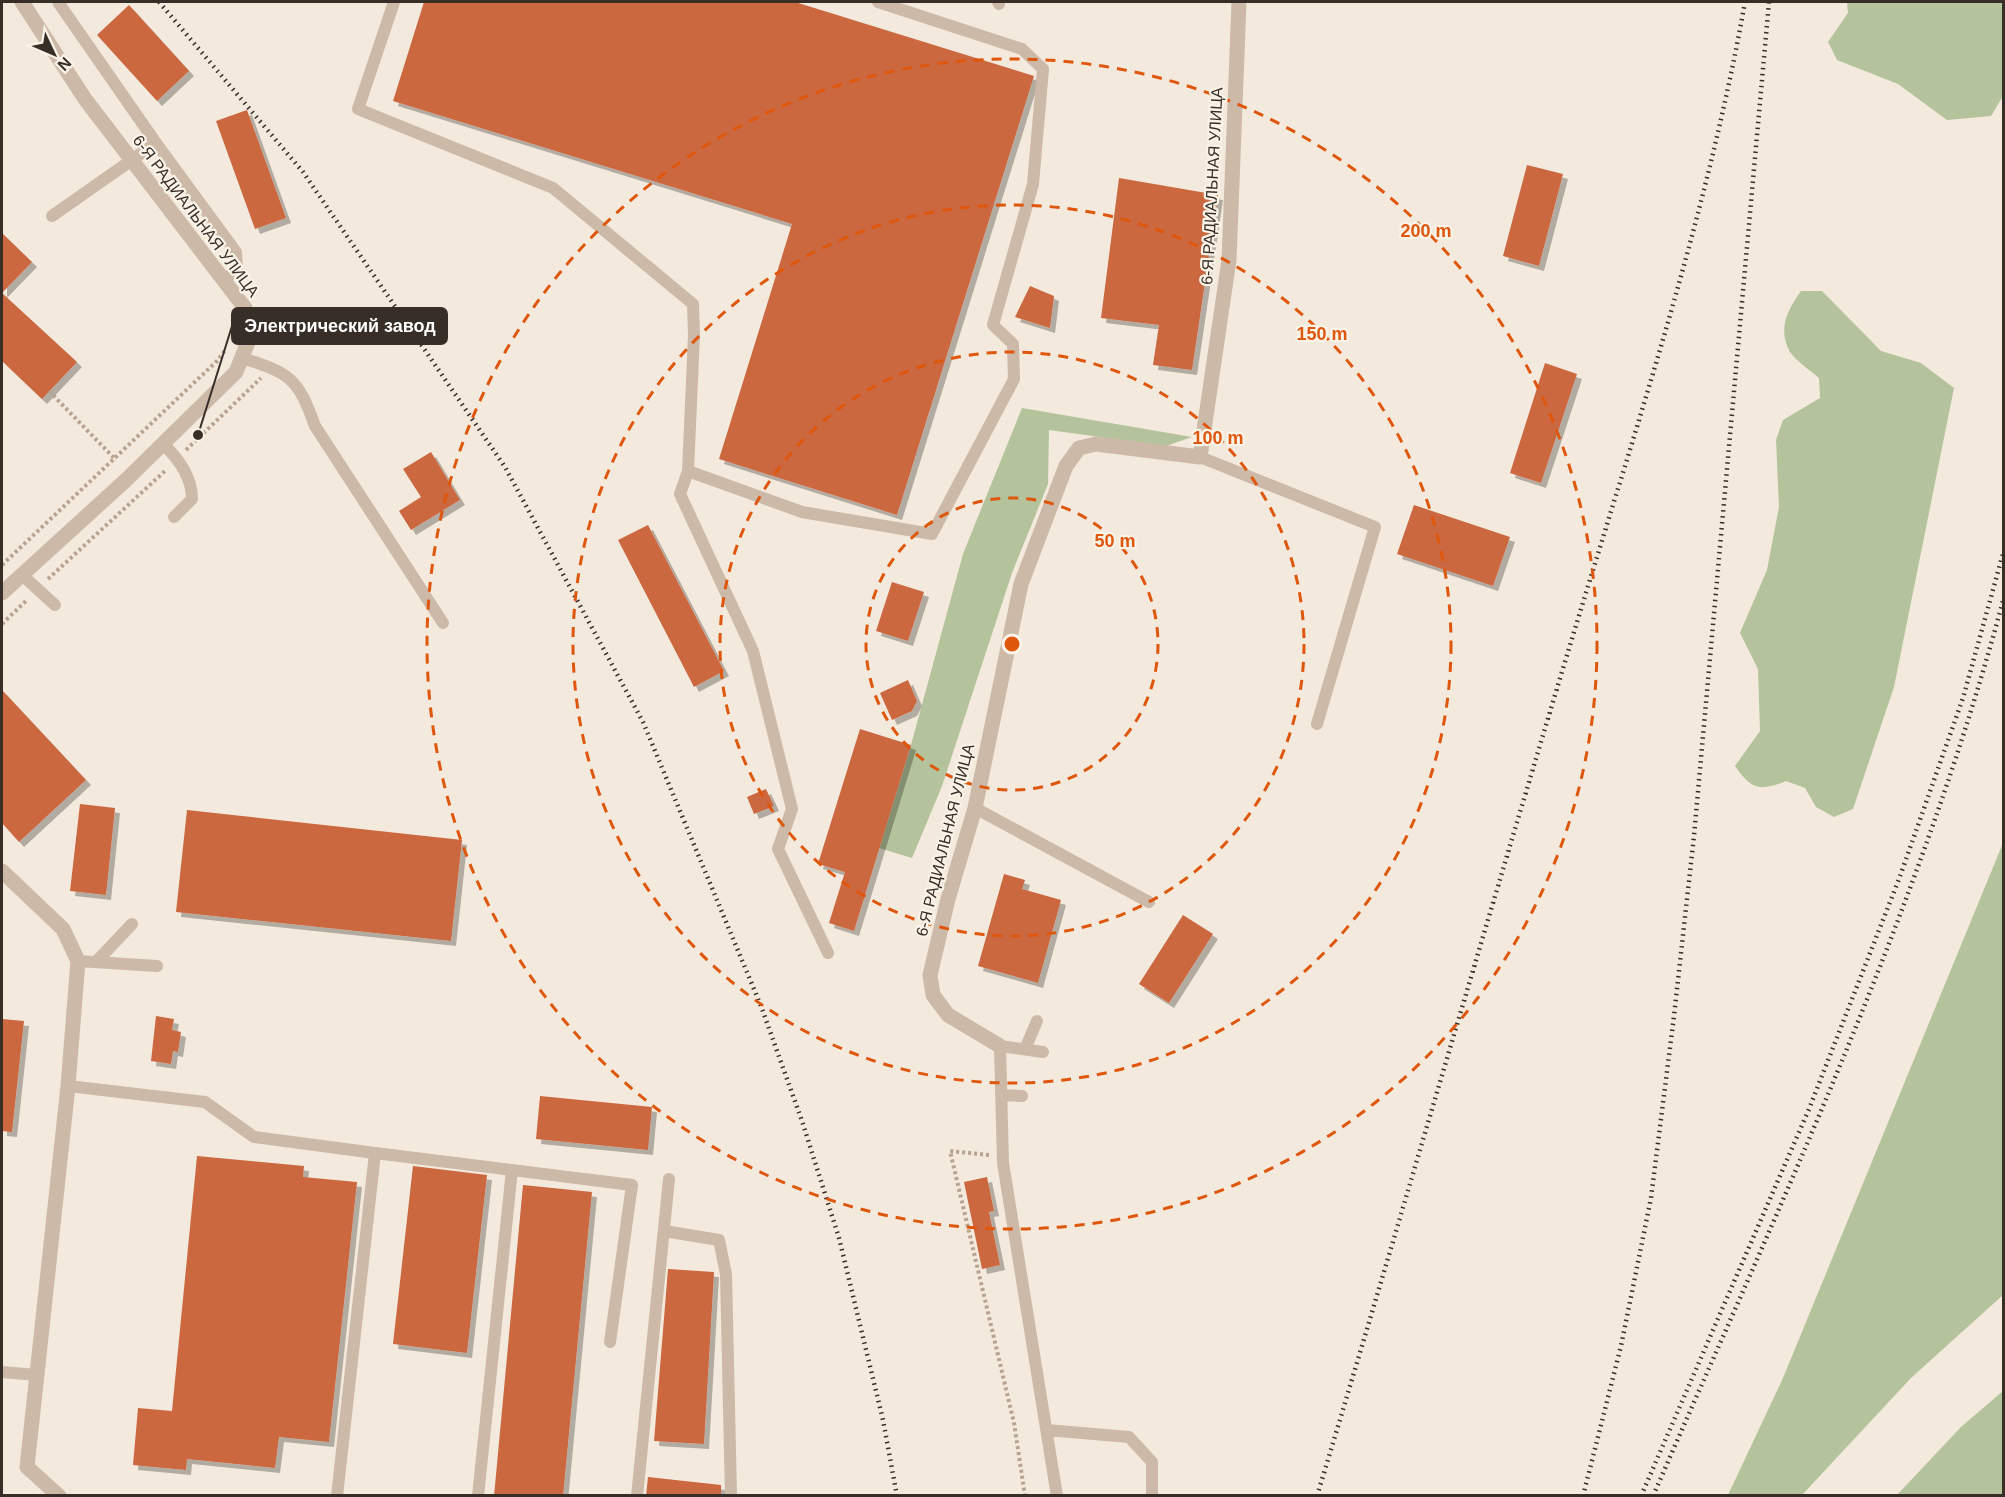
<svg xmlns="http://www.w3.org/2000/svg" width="2005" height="1497" font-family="Arial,sans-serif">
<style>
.green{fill:#b4c39b}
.building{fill:#cb6841;filter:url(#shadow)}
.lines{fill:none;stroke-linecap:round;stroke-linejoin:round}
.path{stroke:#b8a391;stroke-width:4;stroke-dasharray:3 3;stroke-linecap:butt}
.service{stroke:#ccb9a7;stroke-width:12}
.minor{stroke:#ccb9a7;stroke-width:15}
.rail{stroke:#382e28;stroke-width:4.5;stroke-dasharray:1.5 4.5;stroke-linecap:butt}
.ring{fill:none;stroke:#df570d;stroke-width:3;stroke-dasharray:10 8}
.labels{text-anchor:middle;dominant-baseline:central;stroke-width:4.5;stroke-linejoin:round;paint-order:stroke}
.street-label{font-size:16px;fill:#382e28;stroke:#faf3e8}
.centre{fill:#df570d;stroke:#faf3e8;stroke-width:3}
.ring-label{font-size:18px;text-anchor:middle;font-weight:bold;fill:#df570d;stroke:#faf3e8;stroke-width:4.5;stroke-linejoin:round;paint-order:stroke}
.leader{fill:none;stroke:#382e28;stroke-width:2}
.callout-dot{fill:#382e28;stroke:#faf3e8;stroke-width:2}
.callout{fill:#382e28;stroke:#382e28;stroke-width:2}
.callout-label{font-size:18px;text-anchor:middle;font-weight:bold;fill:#fff}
</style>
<defs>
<filter id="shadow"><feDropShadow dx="5" dy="5" stdDeviation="0" flood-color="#0004"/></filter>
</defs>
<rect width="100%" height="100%" fill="#f3e9dc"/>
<!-- green -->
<path class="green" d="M1847 2H2003V96L1991 116 1947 120 1898 84 1837 60 1828 42 1848 13Z
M1801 291H1822L1881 351 1921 363 1954 388 1894 687 1853 809 1834 817 1816 807 1805 788 1786 781C1759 792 1751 789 1735 766L1760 731 1758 669 1740 633 1767 570 1779 507 1776 440 1783 420 1820 398 1819 378C1810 370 1796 361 1790 352 1777 329 1788 309 1801 291Z
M1022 408 1192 437 1166 446 1049 430 1048 484 1012 573 942 786 912 858 879 848 911 745 963 554Z
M2003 843V1295L1911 1378 1802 1495H1728L1783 1378Z
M2003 1391V1495H1897L1961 1427Z"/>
<!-- building -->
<path class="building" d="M424 2H795L1034 76 897 515 719 459 792 224 393 101Z
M129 5 189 71 157 101 97 35Z
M247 110 286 218 255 229 216 121Z
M1527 165 1563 174 1539 266 1503 256Z
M1119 178 1218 195 1192 370 1153 365 1159 325 1101 318Z
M2 233 32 262 2 293 77 362 42 399 2 361Z
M1030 286 1054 296 1050 328 1015 317Z
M1545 363 1577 374 1541 483 1510 473Z
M431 452 460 500 411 530 399 511 421 497 403 469Z
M1414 505 1510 537 1493 586 1397 554Z
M648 525 724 671 694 687 618 540Z
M892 582 924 592 908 641 876 631Z
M908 680 917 701 912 711 892 720 880 693Z
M2 690 86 780 19 842 2 823Z
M860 729 911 745 854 931 829 923 845 872 818 864Z
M766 789 774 806 754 814 747 797Z
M80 804 115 808 106 895 70 891Z
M187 810 462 840 451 941 176 912Z
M1004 874 1025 880 1022 889 1061 900 1038 983 978 966Z
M1183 915 1213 934 1169 1003 1139 984Z
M156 1016 174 1019 172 1030 181 1032 178 1052 173 1051 171 1064 151 1061Z
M2 1019 24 1021 12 1132 2 1131Z
M540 1096 652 1107 648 1150 536 1139Z
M197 1156 304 1166 303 1177 357 1182 329 1442 279 1437 275 1468 187 1459 186 1470 133 1465 138 1408 172 1411Z
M413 1166 487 1175 467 1353 393 1344Z
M987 1177 994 1211 989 1212 1000 1265 982 1269 964 1182Z
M523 1185 592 1192 563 1496H494Z
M668 1269 714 1272 704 1444 654 1441Z
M648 1477 721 1485V1496H646Z"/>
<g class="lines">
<!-- path -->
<path class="path" d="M49 391 116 460
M186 450 261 378
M2 565 217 361 226 349
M48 579 166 470
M2 624 28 599
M989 1155 950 1151 1014 1423 1025 1496"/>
<!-- service -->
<path class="service" d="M394 2 358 109 553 188 693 304 694 335 688 471 802 512 932 534 1014 379 1013 344 993 325 1033 184 1043 69 1022 49 878 2
M998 2 999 4
M156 143 236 252 237 268 225 280
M52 216 156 143 58 2
M242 358C290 373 298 378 315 426L443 623
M163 444C179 459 192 477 192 499L174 517
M1200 457 1375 527 1317 724
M688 471 680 494 753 651 792 809 778 849 828 953
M21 574 55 605
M975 808 1149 902
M78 961 157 966
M96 962 132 924
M1025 1049 1037 1021
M1043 1052 1000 1046 1003 1163 1057 1496
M68 1086 205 1102 254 1137 375 1153 337 1496
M1001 1095 1022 1096
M375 1153 632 1185 610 1342
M664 1231 719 1240 726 1274 731 1496
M2 1372 37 1375
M1047 1430 1129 1437 1152 1462V1496
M478 1496 512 1170
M637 1496 669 1179"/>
<!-- minor -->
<path class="minor" d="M2 593 126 480 236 372 250 337 245 308 85 99 22 2
M2 871 63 929 78 961 68 1086 27 1467 59 1496
M1000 1046 948 1015 933 995 930 975 948 899 975 808 1021 584 1066 466 1079 448 1096 444 1200 457 1229 260 1239 2"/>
<!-- rail -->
<path class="rail" d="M159 2 303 172 505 467 643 722 761 1006 802 1121 839 1238 883 1420 897 1496
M1317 1496C1403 1211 1485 926 1571 642 1635 430 1706 220 1745 2
M1583 1496 1621 1346 1651 1198 1674 1016 1694 836 1769 2
M1641 1496 1809 1109 1899 879 1963 698 2004 550
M1653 1496C1781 1201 1921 908 2004 597"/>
</g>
<!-- distance rings -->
<g class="ring">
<circle cx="1012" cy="644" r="146"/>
<circle cx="1012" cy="644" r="292"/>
<circle cx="1012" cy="644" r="439"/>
<circle cx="1012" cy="644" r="585"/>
</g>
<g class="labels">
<!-- street labels -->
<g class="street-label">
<text transform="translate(1212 186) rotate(-87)">6-Я РАДИАЛЬНАЯ УЛИЦА</text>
<text transform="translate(196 216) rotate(53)">6-Я РАДИАЛЬНАЯ УЛИЦА</text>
<text transform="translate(945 840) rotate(-76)">6-Я РАДИАЛЬНАЯ УЛИЦА</text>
</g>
</g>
<circle cx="1012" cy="644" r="9" class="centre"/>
<g class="ring-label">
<text x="1426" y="237">200 m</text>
<text x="1322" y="340">150 m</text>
<text x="1218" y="444">100 m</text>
<text x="1115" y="547">50 m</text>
</g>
<!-- callouts -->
<path class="leader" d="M198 435L232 326"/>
<circle class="callout-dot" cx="198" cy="435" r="6"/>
<rect class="callout" x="232" y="308" width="215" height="36" rx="6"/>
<g class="callout-label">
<text x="340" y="332">Электрический завод</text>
</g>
<!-- border -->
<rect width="2005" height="1497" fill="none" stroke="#382e28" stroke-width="6"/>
<!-- north arrow -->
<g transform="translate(54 54) rotate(134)" stroke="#faf3e8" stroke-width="4.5" paint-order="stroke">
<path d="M0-4.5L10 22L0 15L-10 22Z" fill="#382e28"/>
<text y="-9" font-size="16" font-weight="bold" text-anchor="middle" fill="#382e28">N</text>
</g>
</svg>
